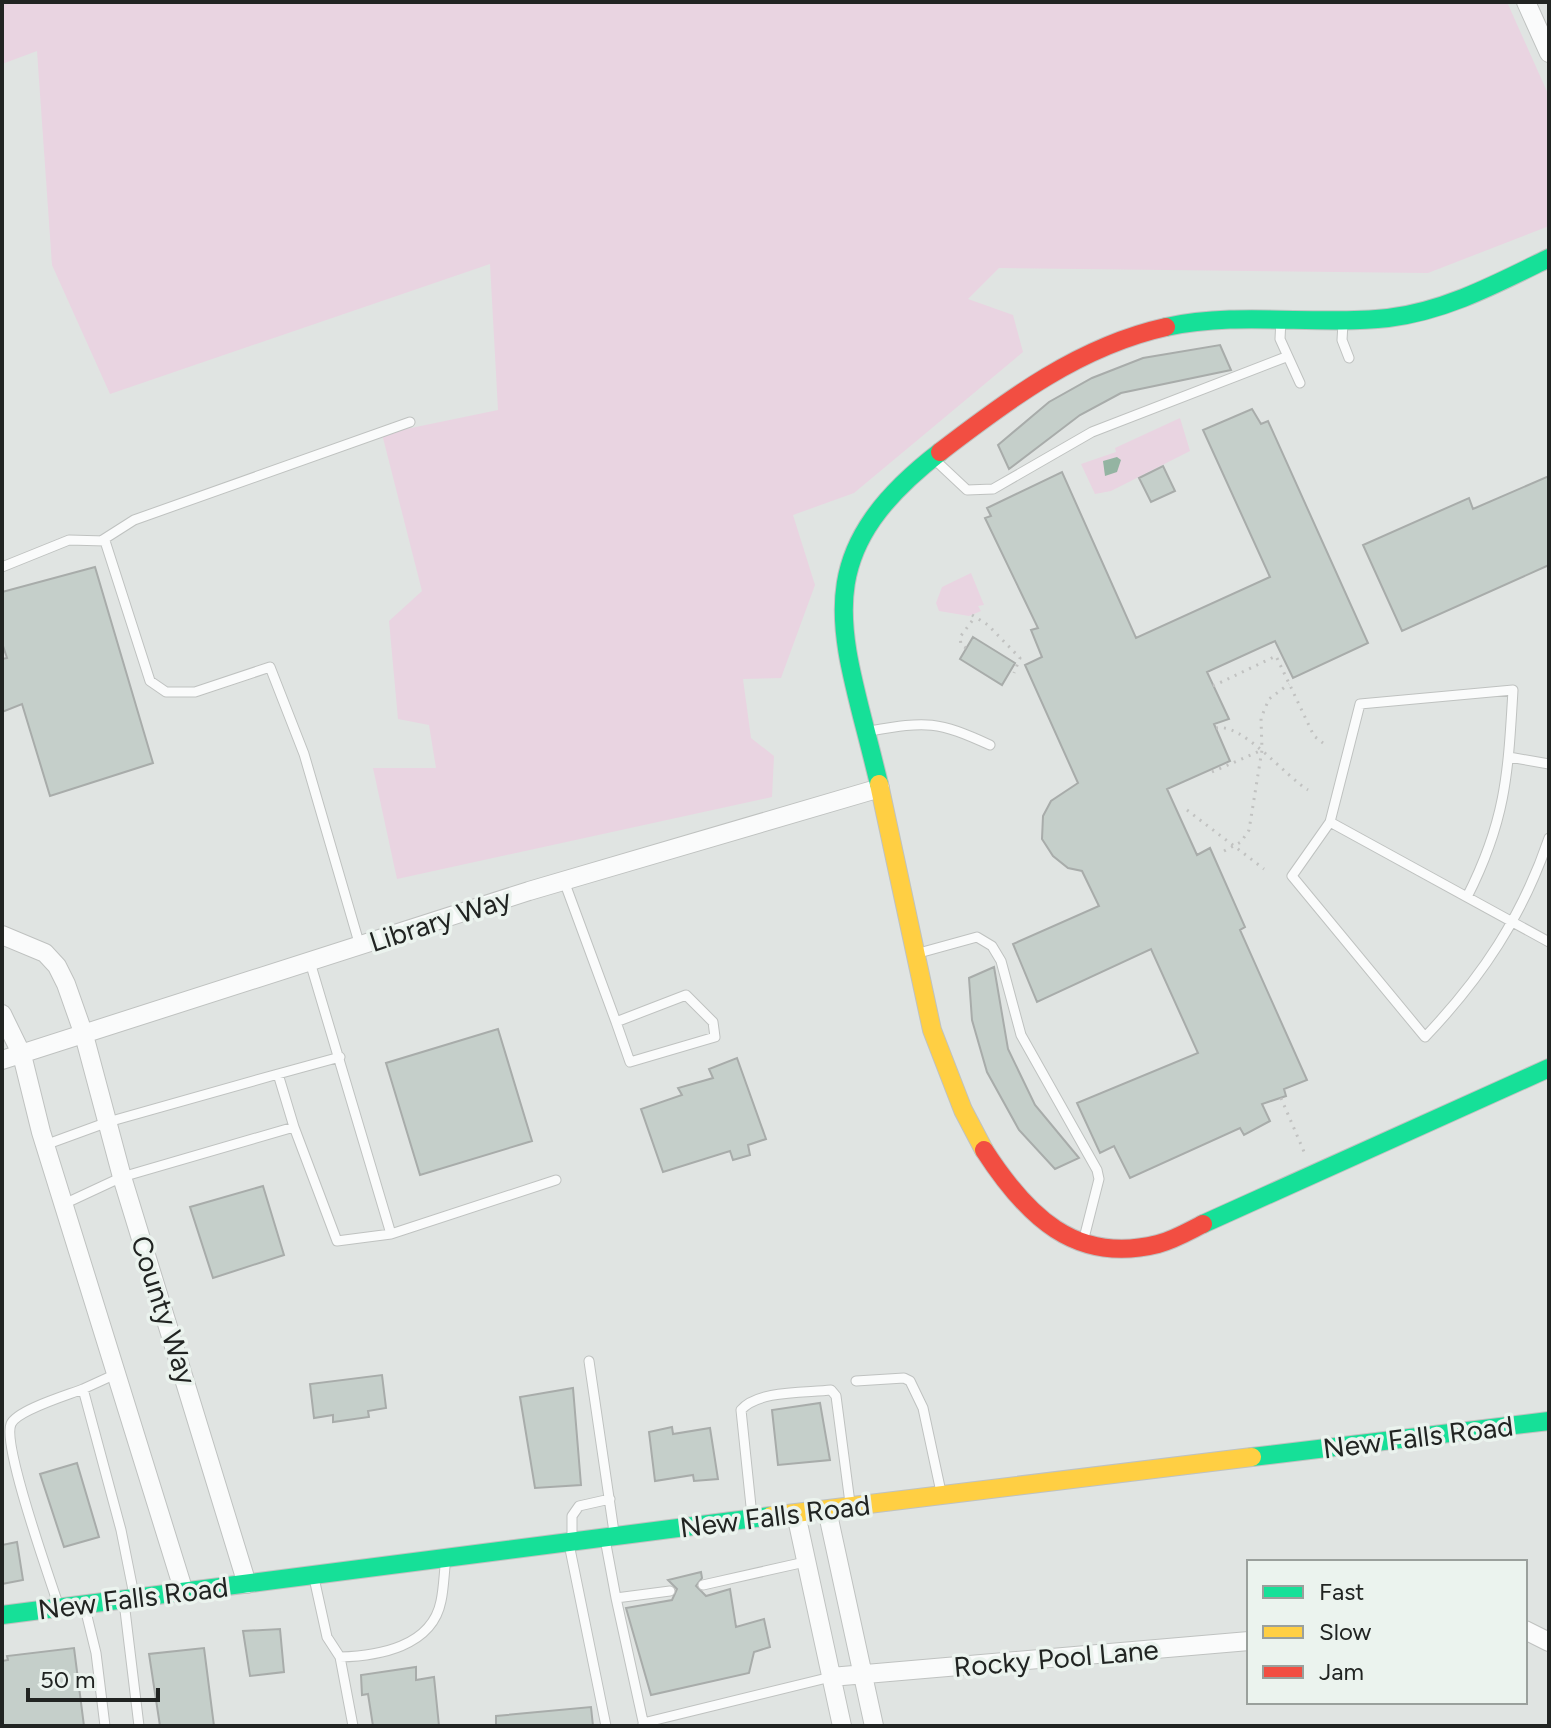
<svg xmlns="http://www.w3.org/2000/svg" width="1551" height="1728" font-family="Figtree,sans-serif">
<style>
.green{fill:#e9d4e1}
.water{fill:#94b4a2}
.building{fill:#c5cfca;stroke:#a8acaa;stroke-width:2}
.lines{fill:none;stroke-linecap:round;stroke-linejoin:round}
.lane-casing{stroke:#bfc2c0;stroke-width:11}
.street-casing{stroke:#bfc2c0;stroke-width:20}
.fast-casing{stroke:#bfc2c0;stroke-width:20}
.slow-casing{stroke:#bfc2c0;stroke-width:20}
.jam-casing{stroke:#bfc2c0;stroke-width:20}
.path{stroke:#c1c2c1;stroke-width:3;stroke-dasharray:2 6;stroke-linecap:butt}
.lane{stroke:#fafbfb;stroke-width:9}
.street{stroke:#fafbfb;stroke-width:18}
.fast{stroke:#16e098;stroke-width:18}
.slow{stroke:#ffcf43;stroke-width:18}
.jam{stroke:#f24e42;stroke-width:18}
.labels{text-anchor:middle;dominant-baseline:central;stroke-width:7;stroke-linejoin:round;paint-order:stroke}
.street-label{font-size:28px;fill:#212422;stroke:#ebf3ee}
</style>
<rect width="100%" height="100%" fill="#e0e4e2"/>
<!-- green -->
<path class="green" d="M2 2H1507L1549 96V226L1428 273 999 268 968 299 1013 315 1023 352 854 493 793 515 815 585 781 678 743 679 751 738 774 756 772 797 397 879 373 768H436L429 725 398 719 389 621 422 591 382 434 498 410 490 264 110 394 52 265 37 51 2 64Z
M1180 418 1190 451 1111 491 1095 494 1081 464 1116 452 1115 448Z
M971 573 984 605 978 606 981 611 969 616 939 611 936 603 942 587Z"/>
<!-- water -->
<path class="water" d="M1117 457 1121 460 1117 472 1105 476 1103 461Z"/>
<!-- building -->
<path class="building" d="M1220 345 1231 370 1121 393 1080 415 1009 469 998 445 1049 402 1092 378 1143 358Z
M1252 409 1261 424 1268 421 1368 643 1293 678 1275 641 1207 672 1229 719 1214 724 1230 761 1167 789 1197 855 1210 848 1245 927 1240 930 1307 1080 1284 1089 1286 1096 1262 1104 1270 1121 1244 1135 1240 1128 1130 1178 1114 1146 1100 1153 1077 1103 1198 1053 1151 949 1037 1002 1013 944 1099 906 1082 871 1068 868 1053 856 1042 839 1043 816 1051 801 1078 783 1025 665 1042 657 1031 630 1038 628 985 518 991 516 987 508 1062 472 1136 638 1270 577 1203 430Z
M1163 466 1175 491 1151 502 1139 478Z
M1549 476V565L1402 631 1363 545 1469 498 1473 509Z
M95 567 153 763 50 796 22 704 2 712V659L7 658 2 643V592Z
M973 637 1015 663 1002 685 960 659Z
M994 967 1008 1049 1035 1105 1079 1158 1055 1169 1019 1130 987 1072 972 1020 969 978Z
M498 1029 532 1141 420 1175 386 1063Z
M737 1058 766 1139 748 1145 750 1155 733 1160 730 1151 663 1172 641 1109 682 1095 678 1088 713 1078 709 1069Z
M263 1186 284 1255 213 1278 190 1207Z
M382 1375 386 1408 368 1411 369 1417 333 1422V1415L314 1418 310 1384Z
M573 1388 581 1485 535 1488 520 1397Z
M820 1403 830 1460 778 1465 772 1410Z
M672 1427 673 1434 710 1428 718 1479 694 1481 693 1475 655 1481 649 1432Z
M77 1463 99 1537 64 1547 40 1474Z
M17 1542 23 1580 2 1584V1545Z
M701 1572 702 1578 696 1586 706 1596 730 1589 736 1627 764 1619 770 1647 754 1652 749 1673 651 1695 626 1608 672 1600 677 1589 668 1580Z
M280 1629 284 1672 250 1676 243 1631Z
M74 1648 84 1726H2V1661L8 1660 7 1656Z
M204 1648 214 1726H160L149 1654Z
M416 1667V1680L434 1677 439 1726H373L368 1694 362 1695 361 1675Z
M591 1707 593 1726H496V1716Z"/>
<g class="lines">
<defs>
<path id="lane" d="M1281 319 1280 339 1300 383
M1343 323 1342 340 1349 358
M935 460 967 490 993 489 1092 432 1286 357
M101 541 134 520 410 422
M2 567 69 540 105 541 150 681 166 692H195L270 667 304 754 360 946
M870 731C928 721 937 721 990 745
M1509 757 1549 764
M1330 822 1549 942
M564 881 616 1022 686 995 713 1022 715 1037 630 1062 616 1022
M1467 897C1506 820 1508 774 1513 690L1360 704 1330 822 1292 876 1425 1037C1482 977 1522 917 1549 838
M919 953 977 937 992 946 1001 961 1021 1035 1097 1170 1099 1179 1083 1242
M310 962 391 1234 556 1180
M278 1074 340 1057
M294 1127 337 1241 391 1234
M45 1145 108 1122 278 1074 294 1127 122 1177 64 1204
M589 1361 614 1532
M856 1381 904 1378 910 1381 923 1408 941 1492
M83 1389 118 1373
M752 1516 741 1410C758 1390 806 1393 831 1390L836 1396 850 1503
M572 1536V1516L579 1506 610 1499
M605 1539 616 1598 670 1591
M569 1544 606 1726
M314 1578 327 1637 340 1657C378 1656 432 1647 441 1601 444 1587 444 1572 446 1558
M703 1585 805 1562
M616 1598 644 1726
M124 1602 139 1726
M58 1604C49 1576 2 1445 11 1424 17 1410 68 1395 83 1389L121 1530 134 1595
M85 1608 96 1653 105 1726
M340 1657 353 1726
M643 1723 831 1677"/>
<path id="street" d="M1526 2 1549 53
M2 935 45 953 57 966 66 984 84 1035 122 1177 247 1584
M2 1014 22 1055 41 1132 184 1592
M2 1060 529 891 880 788
M827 1510 874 1726
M796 1514 842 1726
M1525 1630 1549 1642
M831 1677 1249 1641"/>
<path id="fast" d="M1166 327C1240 311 1314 326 1388 318 1446 311 1498 283 1549 258
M879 784C844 635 800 560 940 452
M1203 1224 1549 1068
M1252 1457 1549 1421
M2 1615 771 1516"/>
<path id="slow" d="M879 784 932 1030 963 1110 984 1150
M771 1516 1252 1457"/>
<path id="jam" d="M940 452C1009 399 1080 346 1166 327
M984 1150C1026 1215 1075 1265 1158 1244 1174 1240 1189 1231 1203 1224"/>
</defs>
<!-- lane casing -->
<use href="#lane" class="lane-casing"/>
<!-- street casing -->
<use href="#street" class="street-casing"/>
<!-- fast casing -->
<use href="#fast" class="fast-casing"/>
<!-- slow casing -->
<use href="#slow" class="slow-casing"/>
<!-- jam casing -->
<use href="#jam" class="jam-casing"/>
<!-- path -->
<path class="path" d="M972 615 988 625 1020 658 1014 673
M966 648 961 645 960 637 975 617
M1213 686 1276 656 1314 736 1323 743
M1216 728C1242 722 1286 777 1308 790
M1212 772 1262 750
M1187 810 1264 869
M1224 851 1241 842 1249 830 1262 750 1261 718 1269 699 1289 684
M1281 1098 1305 1154"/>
<!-- lane -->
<use href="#lane" class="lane"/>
<!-- street -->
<use href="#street" class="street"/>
<!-- fast -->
<use href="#fast" class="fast"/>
<!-- slow -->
<use href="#slow" class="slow"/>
<!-- jam -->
<use href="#jam" class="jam"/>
</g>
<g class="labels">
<!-- street labels -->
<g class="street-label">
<text transform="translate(440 920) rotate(-18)">Library Way</text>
<text transform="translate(164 1310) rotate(72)">County Way</text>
<text transform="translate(1418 1437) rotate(-7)">New Falls Road</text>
<text transform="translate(775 1516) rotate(-7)">New Falls Road</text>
<text transform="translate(133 1598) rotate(-7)">New Falls Road</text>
<text transform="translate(1056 1658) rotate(-5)">Rocky Pool Lane</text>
</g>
</g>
<!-- border -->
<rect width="1551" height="1728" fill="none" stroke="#212422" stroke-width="8"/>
<!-- legend -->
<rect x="1247" y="1560" width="280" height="144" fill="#ebf3ee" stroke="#9aa09c" stroke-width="2"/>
<rect x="1263" y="1586" width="40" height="12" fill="#16e098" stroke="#9aa09c" stroke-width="2"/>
<text x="1319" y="1600" font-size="24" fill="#212422">Fast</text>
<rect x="1263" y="1626" width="40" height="12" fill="#ffcf43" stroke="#9aa09c" stroke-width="2"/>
<text x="1319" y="1640" font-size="24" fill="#212422">Slow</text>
<rect x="1263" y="1666" width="40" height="12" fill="#f24e42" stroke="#9aa09c" stroke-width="2"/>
<text x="1319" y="1680" font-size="24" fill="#212422">Jam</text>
<!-- scale -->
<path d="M28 1688v12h130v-12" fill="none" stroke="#212422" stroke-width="4"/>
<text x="40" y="1688" font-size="24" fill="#212422" stroke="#ebf3ee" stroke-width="6" paint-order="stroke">50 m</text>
</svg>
